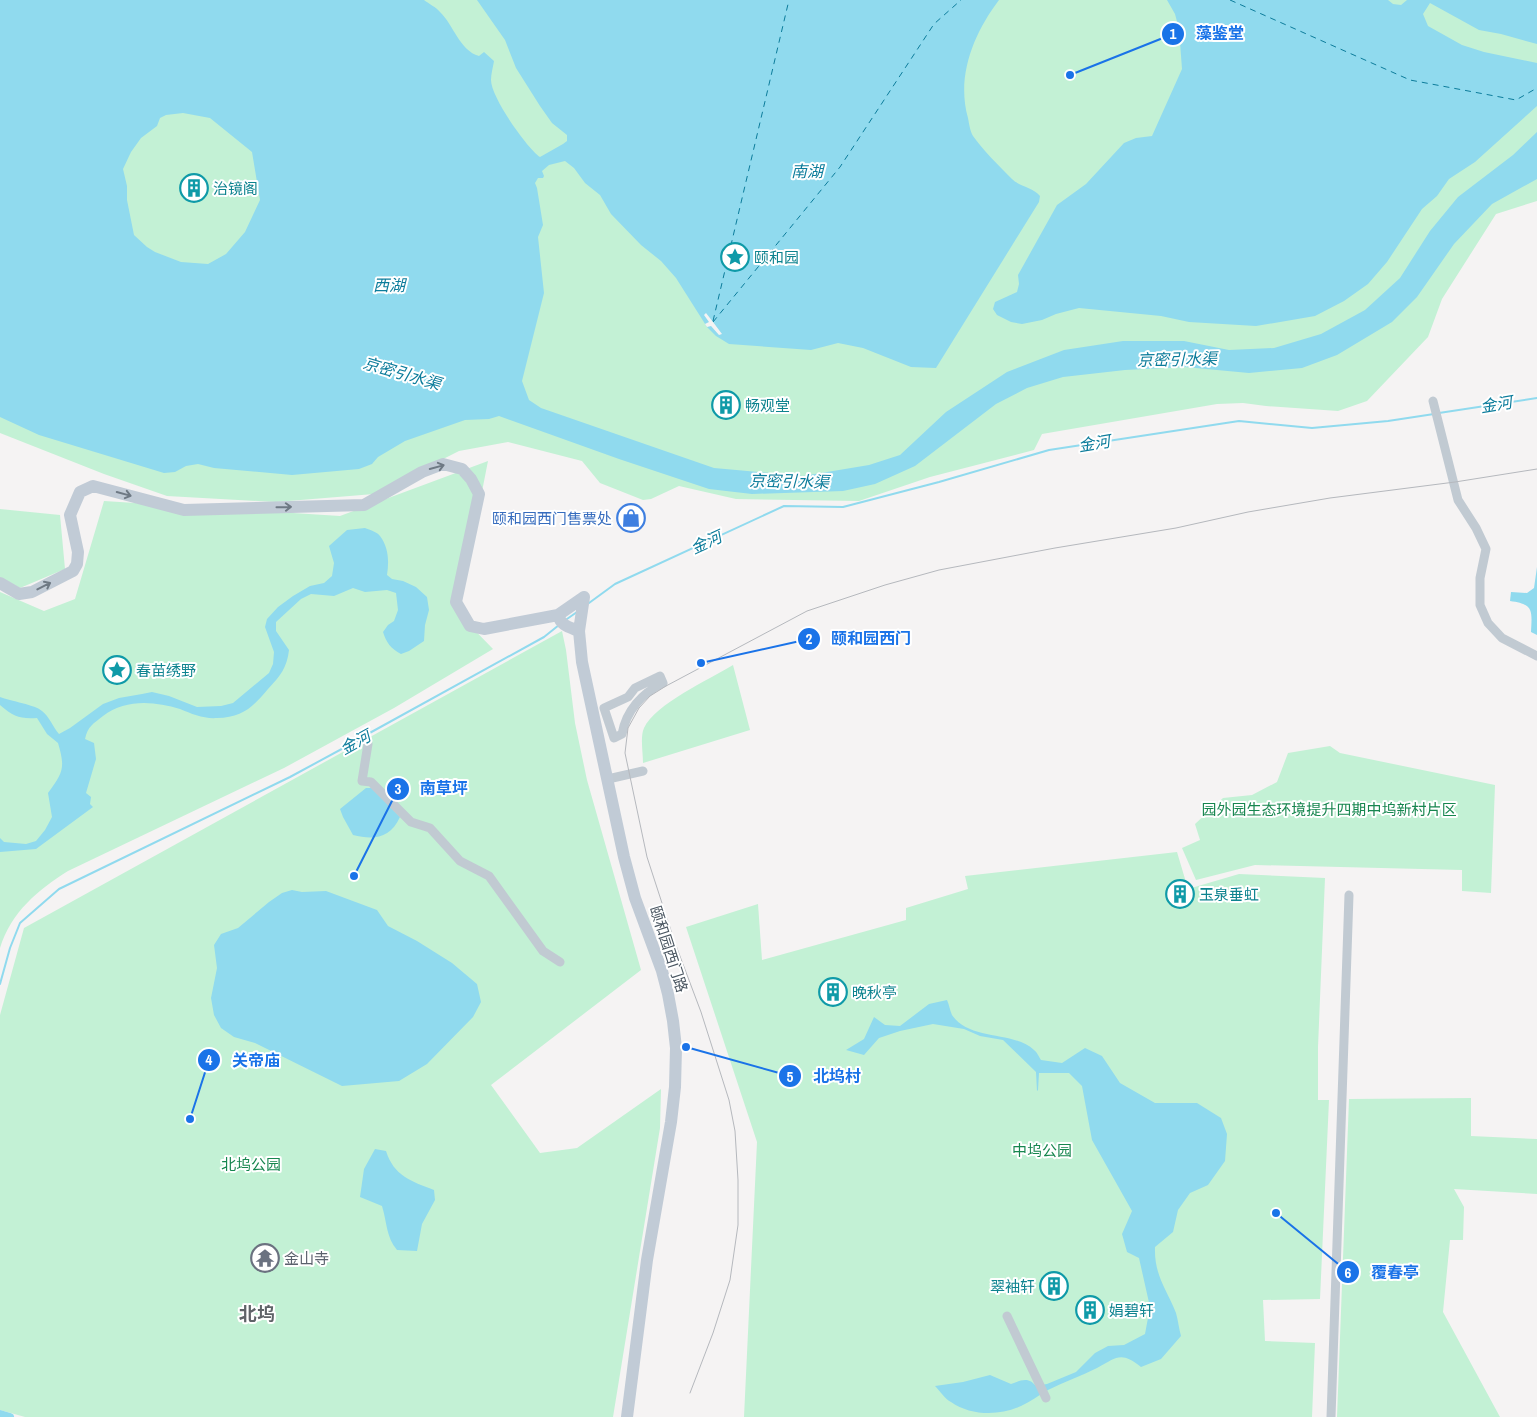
<svg xmlns="http://www.w3.org/2000/svg" width="1537" height="1417" font-family="'Archivo Narrow','Noto Sans SC',sans-serif">
<style>
.green{fill:#c3f1d5}
.water{fill:#90daee;fill-rule:evenodd}
.pier{fill:#f5f3f3}
.lines{fill:none;stroke-linecap:round;stroke-linejoin:round}
.stream{stroke:#90daee;stroke-width:2}
.canal{stroke:#90daee;stroke-width:8}
.ferry{stroke:#0c7c9b;stroke-width:1;stroke-dasharray:6 5;stroke-linecap:butt}
.street{stroke:#c1cad2;stroke-width:9}
.secondary{stroke:#c1cbd6;stroke-width:12}
.tram{stroke:#b5b8bd;stroke-width:1}
.oneway{stroke:#6e7984}
.labels{text-anchor:middle;dominant-baseline:central;stroke-width:4;stroke-linejoin:round;paint-order:stroke}
.culture-label{font-size:15px;fill:#0d838f;stroke:#fff;text-anchor:start}
.shop-label{font-size:15px;fill:#366cbe;stroke:#fff;text-anchor:end}
.park-label{font-size:15px;fill:#17864f;stroke:#fff}
.street-label{font-size:15px;fill:#4a5661;stroke:#fff}
.worship-label{font-size:15px;fill:#5b616d;stroke:#fff;text-anchor:start}
.water-label{font-size:16px;font-style:italic;fill:#0c7c9b;stroke:#fff}
.quarter-label{font-size:18px;font-weight:bold;fill:#5f6368;stroke:#fff}
.leader{fill:none;stroke:#1a73e8;stroke-width:2}
.callout-dot{fill:#1a73e8;stroke:#fff;stroke-width:2}
.mark-label{font-size:15px;text-anchor:middle;font-weight:bold;fill:#fff}
.callout-label{font-size:16px;text-anchor:middle;font-weight:bold;fill:#1a73e8;stroke:#fff;stroke-width:4;stroke-linejoin:round;paint-order:stroke}
</style>
<rect width="100%" height="100%" fill="#f5f3f3"/>
<!-- green -->
<path class="green" d="M0 0H1537V201L1496 214 1442 299 1428 337 1367 401 1338 411 1266 406 1243 403 1217 404 1042 434 1034 450 930 477 859 501 736 499 679 486 651 499 643 500 600 483 582 461 508 442 459 451 374 494 276 502 167 496 104 474 0 433Z
M488 461 458 613 493 649 394 708 284 768 68 871C38 890 11 912 0 948V592L44 611 75 599 104 501 340 516Z
M0 509 60 515 65 569 20 588 0 577Z
M562 631 566 650 575 723 587 780 641 970 491 1085 540 1153 577 1148 661 1089 660 1128 613 1417H25L0 1410V1015L24 928Z
M733 665 750 730 643 763C643 752 640 737 644 728 655 704 710 679 733 665Z
M1330 746 1340 753 1495 785 1491 893 1462 891V870L1255 865 1196 880 1182 848 1200 840 1195 824 1223 798 1252 795 1277 782 1288 753Z
M1177 852 1188 889 1239 874 1325 878 1318 1047V1100H1329L1320 1299 1263 1300 1265 1341 1315 1343 1312 1417H744L757 1142 686 927 758 904 762 960 906 920V908L968 889 965 876Z
M1471 1098V1136L1537 1139V1194L1454 1189 1464 1207 1463 1240H1450L1443 1312 1500 1417H1337L1349 1099Z"/>
<!-- water -->
<path class="water" d="M0 0H424C429 4 436 7 440 12 453 24 460 51 479 56L484 52 494 61C493 67 491 74 491 80 491 97 526 147 540 157L563 144 567 141V135L552 123 540 106 516 68 505 40 477 0H999C974 33 956 76 968 118 969 123 970 131 973 136 982 149 1000 167 1012 179 1020 187 1033 187 1040 196L1039 202 936 368 911 367 863 348 838 343 811 350 729 344 716 336 707 327 676 278 661 261 641 245 611 214 600 195 585 183 574 168 565 161 549 165 542 171 544 176 543 178H538L535 183 537 188 543 225 538 237 544 293 522 381 529 400 541 408 714 468 803 476 869 465 900 455 946 412 1007 372 1064 350 1123 341H1184L1229 350 1274 348 1321 334 1365 310 1400 278 1430 231 1458 197 1513 155 1537 132V179L1492 204 1454 244 1417 297 1392 322 1337 355 1302 368 1249 373 1185 367 1125 370 1063 377 1027 388 996 404 915 466 875 484 843 491 752 494 709 489 619 459 499 416 489 419 465 420 405 441 378 457 372 464 359 469 292 475 214 468 198 464 186 466 175 472 164 473 39 435 0 417ZM183 113 210 118 252 152 260 200 245 232 226 254 208 264 181 262 155 252 147 247 134 235 127 200V186L123 169 131 152 141 138 157 126 160 118 166 115Z
M1167 0H1388L1393 4 1401 5 1407 0H1537V44L1501 34 1479 30 1430 3 1423 14 1428 26 1462 45 1484 52 1537 63V106L1475 162 1449 179 1437 196 1422 209 1387 262 1368 284 1344 301 1315 316 1256 326 1189 322 1161 316 1079 308 1056 314 1042 320 1022 324 1011 322 997 315 993 309 995 302 1017 292 1019 284 1018 275 1057 205 1086 184 1124 143 1136 138 1152 136 1182 69 1179 29 1175 14Z
M365 528C370 530 377 532 380 536 389 548 389 562 387 575L392 579 403 581 416 587 427 597 429 610 425 625 424 641 409 651 401 654C391 649 386 642 383 632L388 625 394 621 398 610 396 593 387 590 365 592 353 588 334 596 311 594 301 599 276 622V631L289 650C287 668 280 676 268 689 253 707 242 718 217 718 204 719 192 714 180 709 154 701 125 699 103 716 93 724 88 726 85 739L94 743 96 759 86 793 91 797 90 804 93 807 36 849 0 852V838L4 842 26 844 36 841 45 830 52 817 48 793C64 772 65 767 58 743L47 734 37 718C20 719 14 717 0 705V697C10 701 36 705 42 711 49 716 53 727 59 734L70 728 103 704 119 698 142 694 152 692 169 696 197 707 221 706 233 703 269 673 273 664 274 652 265 627 267 619 278 607 293 596 310 586 324 583 332 576 334 563 329 546 347 530Z
M1537 567V635L1531 632C1532 611 1534 604 1510 601L1511 592 1527 593 1534 588Z
M366 788H372L400 817C390 839 373 840 353 835L343 817 340 809Z
M292 890 302 892 326 891 377 910 388 926 417 941 452 963 477 984 481 1002 473 1017 427 1064 399 1081 342 1086 255 1043 234 1037 221 1028 214 1015 211 998 217 968 214 945 221 934 238 928 269 902 282 893Z
M947 1000C949 1004 950 1011 952 1015 969 1041 1015 1031 1034 1050 1037 1052 1039 1057 1041 1060L1062 1063 1085 1048 1102 1056 1120 1083 1155 1103H1197L1221 1118 1227 1134 1225 1161 1208 1185 1190 1193 1178 1210 1173 1232 1155 1247C1154 1275 1166 1288 1176 1313 1178 1320 1179 1329 1181 1336L1161 1359 1141 1367C1121 1351 1117 1357 1097 1368 1081 1376 1064 1382 1048 1390 1039 1395 1030 1402 1021 1406 1000 1416 971 1416 951 1402 945 1399 940 1391 935 1386L963 1382 990 1375 1011 1384C1022 1380 1028 1377 1036 1386L1047 1384 1076 1372 1095 1353 1108 1346 1124 1345 1145 1334 1150 1307 1139 1258 1127 1252 1122 1234 1132 1211 1092 1140 1082 1086 1069 1073H1039L1038 1090 1037 1091 1036 1072 1003 1040 980 1036 964 1029 933 1024 900 1031 879 1038 864 1055 846 1050 864 1039 874 1017 885 1025 900 1026 929 1004Z
M375 1149 386 1151C394 1176 411 1181 434 1190L435 1200 422 1224 417 1251 397 1250C386 1237 387 1222 382 1206L360 1197 364 1169Z"/>
<!-- pier -->
<path class="pier" d="M706 313 713 322 722 334 719 335 711 326 707 327 705 324 709 322 704 315Z"/>
<g class="lines">
<!-- stream -->
<path class="stream" d="M1439 413 1537 398
M589 603 615 584 784 506 843 507 939 482 1049 450 1239 421 1312 428 1388 421 1434 414
M567 619 577 612
M366 735 544 637 559 625
M0 984 10 948 20 923 59 889 290 777 362 738"/>
<!-- canal -->
<path class="canal" d="M0 1414 10 1417"/>
<!-- ferry -->
<path class="ferry" d="M1230 0 1410 80 1516 100 1537 88
M713 321 789 0
M713 322 840 167 934 24 961 0"/>
<!-- street -->
<path class="street" d="M1433 401 1458 500 1476 528 1486 549 1480 578V605L1488 623 1502 638 1537 656
M660 676 663 683C642 693 626 711 622 734L614 738 604 708 628 697 635 688Z
M362 734 368 744 362 781 371 782 411 822 430 828 460 861 489 876 543 951 560 962
M608 779 643 771
M1007 1316 1046 1398
M1331 1417 1349 895"/>
<!-- secondary -->
<path class="secondary" d="M0 583 19 594 32 592 73 571 77 564 78 552 70 515 80 492 93 486 184 510 364 505 422 472 443 464 462 469 471 479 479 494 456 602 470 626 484 629 558 615 584 597
M584 597 579 631 582 662 624 857 635 898 662 971 668 994 673 1021 676 1048 675 1087 671 1122 647 1260 627 1417
M558 615C561 626 569 627 579 631"/>
<!-- tram -->
<path class="tram" d="M690 1393 713 1333 730 1280 738 1225V1180L735 1131 729 1100 701 1012 675 943 647 857 625 753 628 728 639 708 650 696 666 686 807 611 885 585 939 570 1055 548 1176 528 1248 512 1330 498 1455 482 1537 469"/>
</g>
<!-- one-way arrows -->
<defs><path id="oneway-shaft" d="M-6 0H5M1.5-3L5.5 0L1.5 3" fill="none" stroke-width="1.6" stroke-linecap="round" stroke-linejoin="round" transform="scale(1.25)"/></defs>
<g class="oneway">
<use href="#oneway-shaft" transform="translate(437 467) rotate(-15)"/>
<use href="#oneway-shaft" transform="translate(124 494) rotate(15)"/>
<use href="#oneway-shaft" transform="translate(284 507) rotate(-1)"/>
<use href="#oneway-shaft" transform="translate(44 586) rotate(-27)"/>
</g>
<!-- icons -->
<defs>
<symbol id="building-ring" viewBox="-11 -11 22 22"><circle r="9.5" fill="#fff" stroke="#0f9aa8" stroke-width="1.5"/><path d="M-4-6H4V6H1V3H-1V6H-4ZM-2.5-4.3h1.7v1.8h-1.7ZM.8-4.3h1.7v1.8H.8ZM-2.5-1h1.7V.8h-1.7ZM.8-1h1.7V.8H.8Z" fill="#0f9aa8"/></symbol>
<symbol id="sight-ring" viewBox="-11 -11 22 22"><circle r="9.5" fill="#fff" stroke="#0f9aa8" stroke-width="1.5"/><path d="M0-6L1.8-2.2L6-1.7L2.9 1.2L3.7 5.4L0 3.3L-3.7 5.4L-2.9 1.2L-6-1.7L-1.8-2.2Z" fill="#0f9aa8"/></symbol>
<symbol id="shop-ring" viewBox="-11 -11 22 22"><circle r="9.5" fill="#fff" stroke="#3f7fe0" stroke-width="1.5"/><path d="M-5-2.5h2.3a2.7 3.5 0 0 1 5.4 0H5L5.5 6h-11ZM-1.5-2.5h3a1.5 2.3 0 0 0-3 0Z" fill="#3f7fe0"/></symbol>
<symbol id="temple-ring" viewBox="-11 -11 22 22"><circle r="9.5" fill="#fff" stroke="#6b7280" stroke-width="1.5"/><path d="M0-6L5-2H3V0L6.5 2.5H4V6H1.5V3h-3V6H-4V2.5H-6.5L-3 0V-2H-5Z" fill="#6b7280"/></symbol>
</defs>
<g fill-rule="evenodd">
<use href="#building-ring" x="178" y="172" width="32" height="32"/>
<use href="#sight-ring" x="719" y="241" width="32" height="32"/>
<use href="#building-ring" x="710" y="389" width="32" height="32"/>
<use href="#shop-ring" x="615" y="502" width="32" height="32"/>
<use href="#sight-ring" x="101" y="654" width="32" height="32"/>
<use href="#building-ring" x="1164" y="878" width="32" height="32"/>
<use href="#building-ring" x="817" y="976" width="32" height="32"/>
<use href="#temple-ring" x="249" y="1242" width="32" height="32"/>
<use href="#building-ring" x="1038" y="1270" width="32" height="32"/>
<use href="#building-ring" x="1074" y="1294" width="32" height="32"/>
</g>
<g class="labels">
<!-- culture labels -->
<g class="culture-label">
<text x="213" y="188">治镜阁</text>
<text x="754" y="257">颐和园</text>
<text x="745" y="405">畅观堂</text>
<text x="136" y="670">春苗绣野</text>
<text x="1199" y="894">玉泉垂虹</text>
<text x="852" y="992">晚秋亭</text>
<text x="1035" y="1286" text-anchor="end">翠袖轩</text>
<text x="1109" y="1310">娟碧轩</text>
</g>
<!-- shop labels -->
<g class="shop-label">
<text x="612" y="518">颐和园西门售票处</text>
</g>
<!-- park labels -->
<g class="park-label">
<text x="1329" y="809">园外园生态环境提升四期中坞新村片区</text>
<text x="1042" y="1150">中坞公园</text>
<text x="251" y="1164">北坞公园</text>
</g>
<!-- street labels -->
<g class="street-label">
<text transform="translate(669 949) rotate(72)">颐和园西门路</text>
</g>
<!-- worship labels -->
<g class="worship-label">
<text x="284" y="1258">金山寺</text>
</g>
<!-- water labels -->
<g class="water-label">
<text x="807" y="171">南湖</text>
<text x="389" y="285">西湖</text>
<text transform="translate(1177 359) rotate(-1)">京密引水渠</text>
<text transform="translate(402 373) rotate(16)">京密引水渠</text>
<text transform="translate(1496 404) rotate(-9)">金河</text>
<text transform="translate(1094 443) rotate(-9)">金河</text>
<text transform="translate(789 481) rotate(1)">京密引水渠</text>
<text transform="translate(706 542) rotate(-25)">金河</text>
<text transform="translate(355 742) rotate(-29)">金河</text>
</g>
<!-- quarter labels -->
<g class="quarter-label">
<text x="257" y="1313">北坞</text>
</g>
</g>
<!-- callouts -->
<path class="leader" d="M1070 75L1173 34M701 663L809 639M354 876L398 789M190 1119L209 1060M686 1047L790 1076M1276 1213L1348 1272"/>
<g class="callout-dot">
<circle cx="1070" cy="75" r="5"/>
<circle cx="701" cy="663" r="5"/>
<circle cx="354" cy="876" r="5"/>
<circle cx="190" cy="1119" r="5"/>
<circle cx="686" cy="1047" r="5"/>
<circle cx="1276" cy="1213" r="5"/>
<circle cx="1173" cy="34" r="12"/>
<circle cx="809" cy="639" r="12"/>
<circle cx="398" cy="789" r="12"/>
<circle cx="209" cy="1060" r="12"/>
<circle cx="790" cy="1076" r="12"/>
<circle cx="1348" cy="1272" r="12"/>
</g>
<g class="mark-label">
<text x="1173" y="39">1</text>
<text x="809" y="644">2</text>
<text x="398" y="794">3</text>
<text x="209" y="1065">4</text>
<text x="790" y="1082">5</text>
<text x="1348" y="1278">6</text>
</g>
<g class="callout-label">
<text x="1220" y="39">藻鉴堂</text>
<text x="871" y="644">颐和园西门</text>
<text x="444" y="794">南草坪</text>
<text x="256" y="1066">关帝庙</text>
<text x="837" y="1082">北坞村</text>
<text x="1395" y="1278">覆春亭</text>
</g>
</svg>
